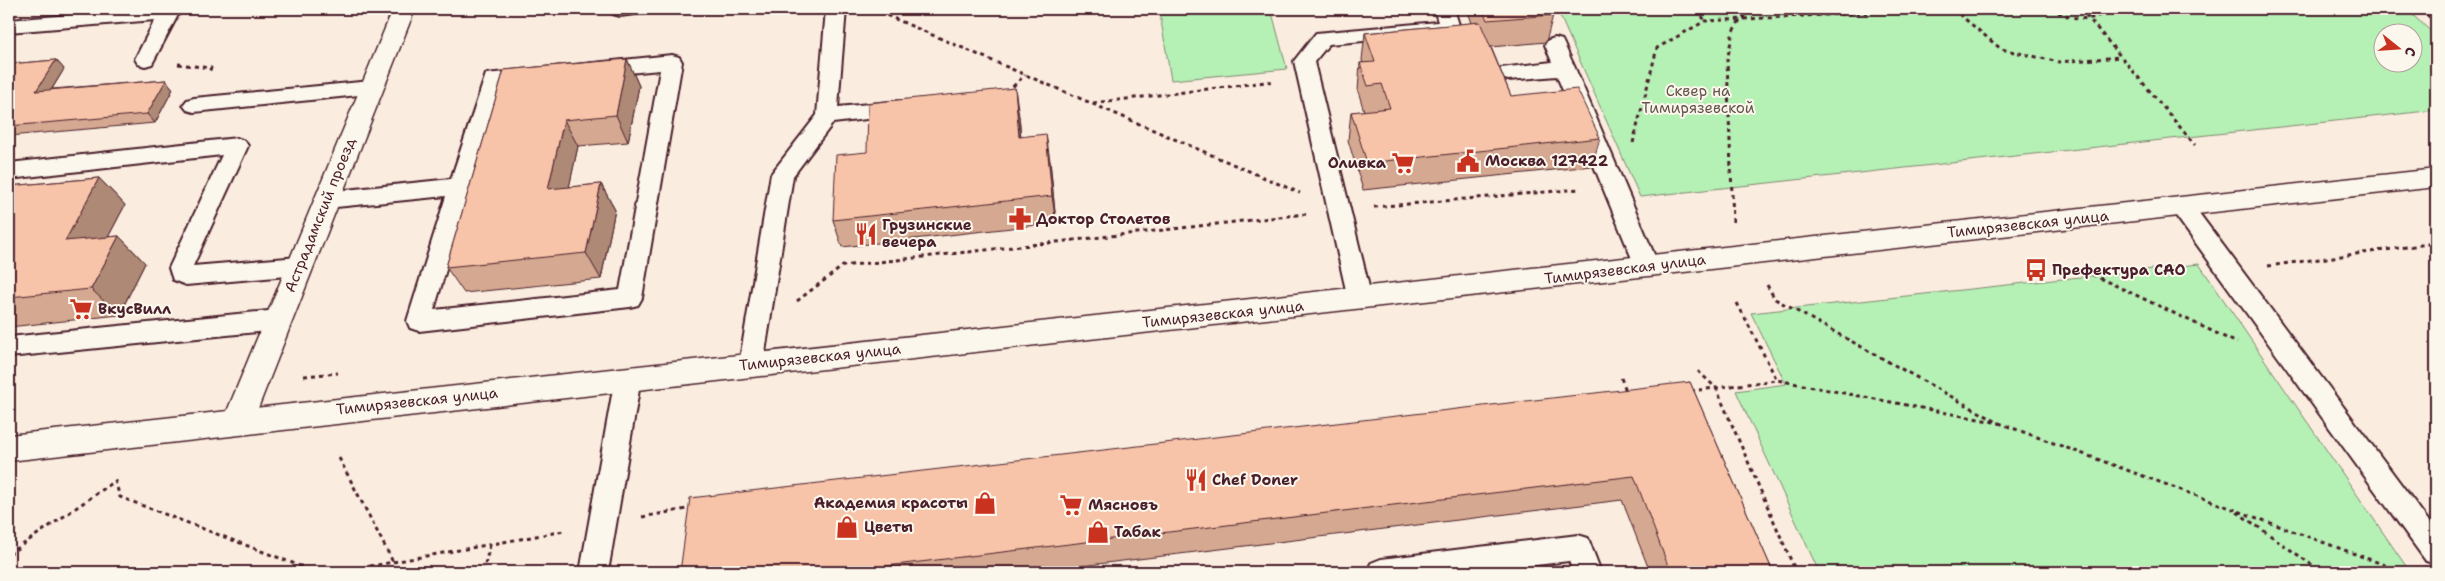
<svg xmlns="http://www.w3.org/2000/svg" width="2445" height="581" font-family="'Shantell Sans',sans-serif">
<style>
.green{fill:#b5f0b5;stroke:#808870;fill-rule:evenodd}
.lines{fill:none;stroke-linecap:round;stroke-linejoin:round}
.service-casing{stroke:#4a1f2b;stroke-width:4}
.minor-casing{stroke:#4a1f2b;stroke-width:3}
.secondary-casing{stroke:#4a1f2b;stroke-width:3}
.path{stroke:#4a1f2b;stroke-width:3;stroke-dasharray:4 4;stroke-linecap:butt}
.service{fill:#fbf7ec;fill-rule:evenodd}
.minor{fill:#fbf7ec;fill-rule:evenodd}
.secondary{fill:#fbf7ec;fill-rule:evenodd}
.wall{fill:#d5a991;stroke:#4a1f2b}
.shaded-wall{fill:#ae8976;stroke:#4a1f2b}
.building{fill:#f8c4a9;stroke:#4a1f2b}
.labels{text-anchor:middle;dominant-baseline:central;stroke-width:4;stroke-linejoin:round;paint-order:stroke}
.park-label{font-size:15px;fill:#65534e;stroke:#fbf7ec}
.poi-label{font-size:15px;font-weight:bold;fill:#4a1f2b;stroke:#fbf7ec;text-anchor:start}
.street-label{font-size:15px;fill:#4a1f2b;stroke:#fbf7ec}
</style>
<rect width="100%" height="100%" fill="#faeddf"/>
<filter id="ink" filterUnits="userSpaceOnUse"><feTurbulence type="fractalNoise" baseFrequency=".02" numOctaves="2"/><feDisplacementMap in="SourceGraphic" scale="10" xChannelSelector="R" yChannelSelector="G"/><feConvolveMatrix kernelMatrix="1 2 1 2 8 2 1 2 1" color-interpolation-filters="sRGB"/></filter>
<g filter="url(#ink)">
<!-- green -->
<path class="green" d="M1159 9H1271L1287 69 1171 80Z
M1557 9H2406L2436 36V110L1640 197ZM2412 32V62H2382V32Z
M2199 264 2410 572H1819L1736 391 1786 384 1751 313Z"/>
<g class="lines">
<defs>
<path id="service" d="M143 9H176L179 13 152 64 145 66 138 64 135 59 155 20 9 32V20Z
M611 9H646L643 13 620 16 613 14Z
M826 9H846L838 107 900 101 907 103 911 108 907 113 900 115 833 123 793 176 763 365 760 372 751 375 742 372 739 365 771 174 817 115Z
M1434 9H1454L1460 28 1457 33 1329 44 1314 62 1372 299 1368 306 1360 308 1352 306 1348 299 1294 61 1316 33 1438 22Z
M2423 9H2436V18L2429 16Z
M1555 38 1562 40 1575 68 1659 266 1655 272 1647 275 1639 272 1635 266 1557 76 1508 80 1501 78 1498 73 1501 68 1552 62 1545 45 1548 40Z
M672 55 679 57 682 62 642 298 638 305 630 307 419 331 410 328 407 321 446 196 326 208 318 206 315 200 318 194 326 192 451 179 486 74ZM660 70 620 290 434 310 501 85Z
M371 81 378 83 381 88 378 93 194 112 187 110 183 105 187 100 194 98Z
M237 138 245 141 248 146 193 266 299 257 307 260 311 266 307 272 299 275 186 285 173 280 169 268 222 155 9 179V163Z
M2182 199 2190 201 2436 531V564L2426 561 2174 213 2171 207 2174 201Z
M278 310 287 313 290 320 287 327 278 330 9 357V337Z
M628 368 637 371 641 378 608 572H580L615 378 619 371Z
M1578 535 1588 538 1601 572H1573L1569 561 1478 572H1367L1371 563 1381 559Z"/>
<path id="minor" d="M393 9H415L253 421 248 430 238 433 228 430 223 421Z"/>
<path id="secondary" d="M2436 169V187L9 461V435Z"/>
</defs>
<!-- service casing -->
<use href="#service" class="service-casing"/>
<!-- minor casing -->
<use href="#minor" class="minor-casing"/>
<!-- secondary casing -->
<use href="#secondary" class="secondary-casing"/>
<!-- path -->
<path class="path" d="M872 9 1300 193
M1698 9 1705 21
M1953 9 2001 49 2059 62 2121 57
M2051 9C2069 18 2092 25 2108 9
M2081 9 2195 145
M178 64 211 68 208 73
M1007 92 1025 75
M1093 103 1275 81
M1633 143 1657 48 1705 21 1943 9
M1374 207 1580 189
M1733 222 1727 61 1733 31 1740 20 1754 9
M2268 266 2436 243
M2085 271 2237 343
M1767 285 1775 299 1999 423 2404 572
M797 301 843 266 1306 214
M1737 303 1777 380
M1698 371 1716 388 1796 572
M304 376 338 373
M1621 378 1627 393
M1691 391 1777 380 1999 423
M339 458 393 562
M2237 512 2322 572
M642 517 692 508
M9 554 115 481 120 497 316 572
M338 572 564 531
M483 572 490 545"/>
<!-- service -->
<use href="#service" class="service"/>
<!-- minor -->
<use href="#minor" class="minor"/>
<!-- secondary -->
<use href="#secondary" class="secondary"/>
</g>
<!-- wall -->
<path class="wall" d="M1467 9H1551L1553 15 1546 42 1491 47 1511 96 1600 138 1592 166 1363 190 1348 140 1351 112 1364 111 1358 91 1360 63H1363L1362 60 1365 33 1472 23Z
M627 59 639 86 628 142 578 146 569 187 601 184 615 210 601 279 464 293 446 267 504 70Z
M56 60 64 69 52 89 166 80 173 89 155 123 9 136V64Z
M1019 116 1021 137 1050 161 1056 223 842 247 833 220 867 152Z
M99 178 125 205 108 237 119 236 145 263 119 315 9 327V186Z
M1690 382 1773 572H1650L1622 500 1032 572H680Z"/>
<!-- shaded-wall -->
<path class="shaded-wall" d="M627 59 639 86 628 142 616 115Z
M56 60 64 69 45 100 36 91Z
M166 80 173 89 155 123 147 114Z
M1015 88 1019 116 1023 164 1019 137Z
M564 120 578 146 563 216 548 189Z
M1046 134 1050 161 1056 223 1052 196Z
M99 178 125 205 92 268 65 241Z
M601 184 615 210 601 279 586 253Z
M119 236 145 263 119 315 91 289Z"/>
<!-- building -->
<path class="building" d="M1482 9H1551L1553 15 1487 20Z
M1480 22 1511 96 1577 89 1600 138 1367 163 1351 112 1390 108 1382 84 1368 86 1360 63 1375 62 1365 33Z
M627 59 616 115 564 120 548 189 601 184 586 253 446 267 504 70Z
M56 60 36 91 166 80 147 114 9 126V64Z
M1015 88 1019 137 1046 134 1052 196 833 220 836 155 867 152 868 103Z
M99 178 65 241 119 236 91 289 9 297V186Z
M1690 382 1773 572H1659L1670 571 1634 476 837 572H680L690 498Z"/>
</g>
<!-- icons -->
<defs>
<symbol id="civic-bare" viewBox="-9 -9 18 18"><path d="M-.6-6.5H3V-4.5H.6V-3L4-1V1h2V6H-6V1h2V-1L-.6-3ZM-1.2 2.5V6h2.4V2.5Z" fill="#c8321e" stroke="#fbf7ec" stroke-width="2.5" paint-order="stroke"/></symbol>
<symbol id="supermarket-bare" viewBox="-9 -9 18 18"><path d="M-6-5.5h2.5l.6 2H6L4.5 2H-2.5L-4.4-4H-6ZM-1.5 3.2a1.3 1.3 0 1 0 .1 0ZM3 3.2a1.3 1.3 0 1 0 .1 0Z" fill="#c8321e" stroke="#fbf7ec" stroke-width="2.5" paint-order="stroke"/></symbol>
<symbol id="pharmacy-bare" viewBox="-9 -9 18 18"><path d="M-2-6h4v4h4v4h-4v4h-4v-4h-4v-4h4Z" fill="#c8321e" stroke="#fbf7ec" stroke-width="2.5" paint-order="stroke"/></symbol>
<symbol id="restaurant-bare" viewBox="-9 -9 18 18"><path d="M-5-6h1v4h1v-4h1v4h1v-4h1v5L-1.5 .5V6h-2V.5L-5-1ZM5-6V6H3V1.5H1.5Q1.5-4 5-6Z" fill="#c8321e" stroke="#fbf7ec" stroke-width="2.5" paint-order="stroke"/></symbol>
<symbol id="bus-bare" viewBox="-9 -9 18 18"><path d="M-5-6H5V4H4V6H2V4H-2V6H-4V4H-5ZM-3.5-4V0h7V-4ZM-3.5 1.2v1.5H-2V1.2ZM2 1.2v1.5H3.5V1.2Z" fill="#c8321e" stroke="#fbf7ec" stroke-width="2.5" paint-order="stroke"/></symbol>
<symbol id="shop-bare" viewBox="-9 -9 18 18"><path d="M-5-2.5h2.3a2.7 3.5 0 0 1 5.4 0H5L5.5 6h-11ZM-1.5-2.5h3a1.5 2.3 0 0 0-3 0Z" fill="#c8321e" stroke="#fbf7ec" stroke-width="2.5" paint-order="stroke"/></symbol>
</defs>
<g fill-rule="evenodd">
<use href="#civic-bare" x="1452" y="145" width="32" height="32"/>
<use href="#supermarket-bare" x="1387" y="147" width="32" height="32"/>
<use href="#pharmacy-bare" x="1004" y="203" width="32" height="32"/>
<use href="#restaurant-bare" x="850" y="218" width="32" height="32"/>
<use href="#bus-bare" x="2020" y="254" width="32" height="32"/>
<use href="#supermarket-bare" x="65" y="293" width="32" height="32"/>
<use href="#restaurant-bare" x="1180" y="464" width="32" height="32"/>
<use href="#shop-bare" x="969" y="487" width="32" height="32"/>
<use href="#supermarket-bare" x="1055" y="489" width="32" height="32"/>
<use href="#shop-bare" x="831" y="511" width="32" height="32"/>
<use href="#shop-bare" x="1082" y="516" width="32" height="32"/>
</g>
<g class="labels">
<!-- park labels -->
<g class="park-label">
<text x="1698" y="91">Сквер на<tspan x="1698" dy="17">Тимирязевской</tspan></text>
</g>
<!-- poi labels -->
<g class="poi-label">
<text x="1485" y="161">Москва 127422</text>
<text x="1386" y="163" text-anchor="end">Оливка</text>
<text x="1036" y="219">Доктор Столетов</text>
<text x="882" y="225">Грузинские<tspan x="882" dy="17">вечера</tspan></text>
<text x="2052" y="270">Префектура САО</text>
<text x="98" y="309">ВкусВилл</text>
<text x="1212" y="480">Chef Doner</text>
<text x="968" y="503" text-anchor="end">Академия красоты</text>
<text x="1088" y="505">Мясновъ</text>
<text x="864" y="527">Цветы</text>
<text x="1114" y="532">Табак</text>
</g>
<!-- street labels -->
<g class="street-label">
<text transform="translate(320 215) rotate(-68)">Астрадамский проезд</text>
<text transform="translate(2028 224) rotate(-6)">Тимирязевская улица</text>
<text transform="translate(1625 269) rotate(-7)">Тимирязевская улица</text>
<text transform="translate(1223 314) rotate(-6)">Тимирязевская улица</text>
<text transform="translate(820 357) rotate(-6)">Тимирязевская улица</text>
<text transform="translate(417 401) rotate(-6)">Тимирязевская улица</text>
</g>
</g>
<!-- margin -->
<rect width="2445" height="581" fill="none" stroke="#fbf7ec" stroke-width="30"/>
<rect x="15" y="15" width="2415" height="551" fill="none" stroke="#4a1f2b" stroke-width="2" filter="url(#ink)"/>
<!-- north arrow -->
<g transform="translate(2398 48) rotate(107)"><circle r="24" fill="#fbf7ec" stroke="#b4a19f"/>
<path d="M0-4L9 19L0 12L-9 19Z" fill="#c8321e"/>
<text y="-8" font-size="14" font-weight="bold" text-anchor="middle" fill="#4a1f2b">С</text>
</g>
</svg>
